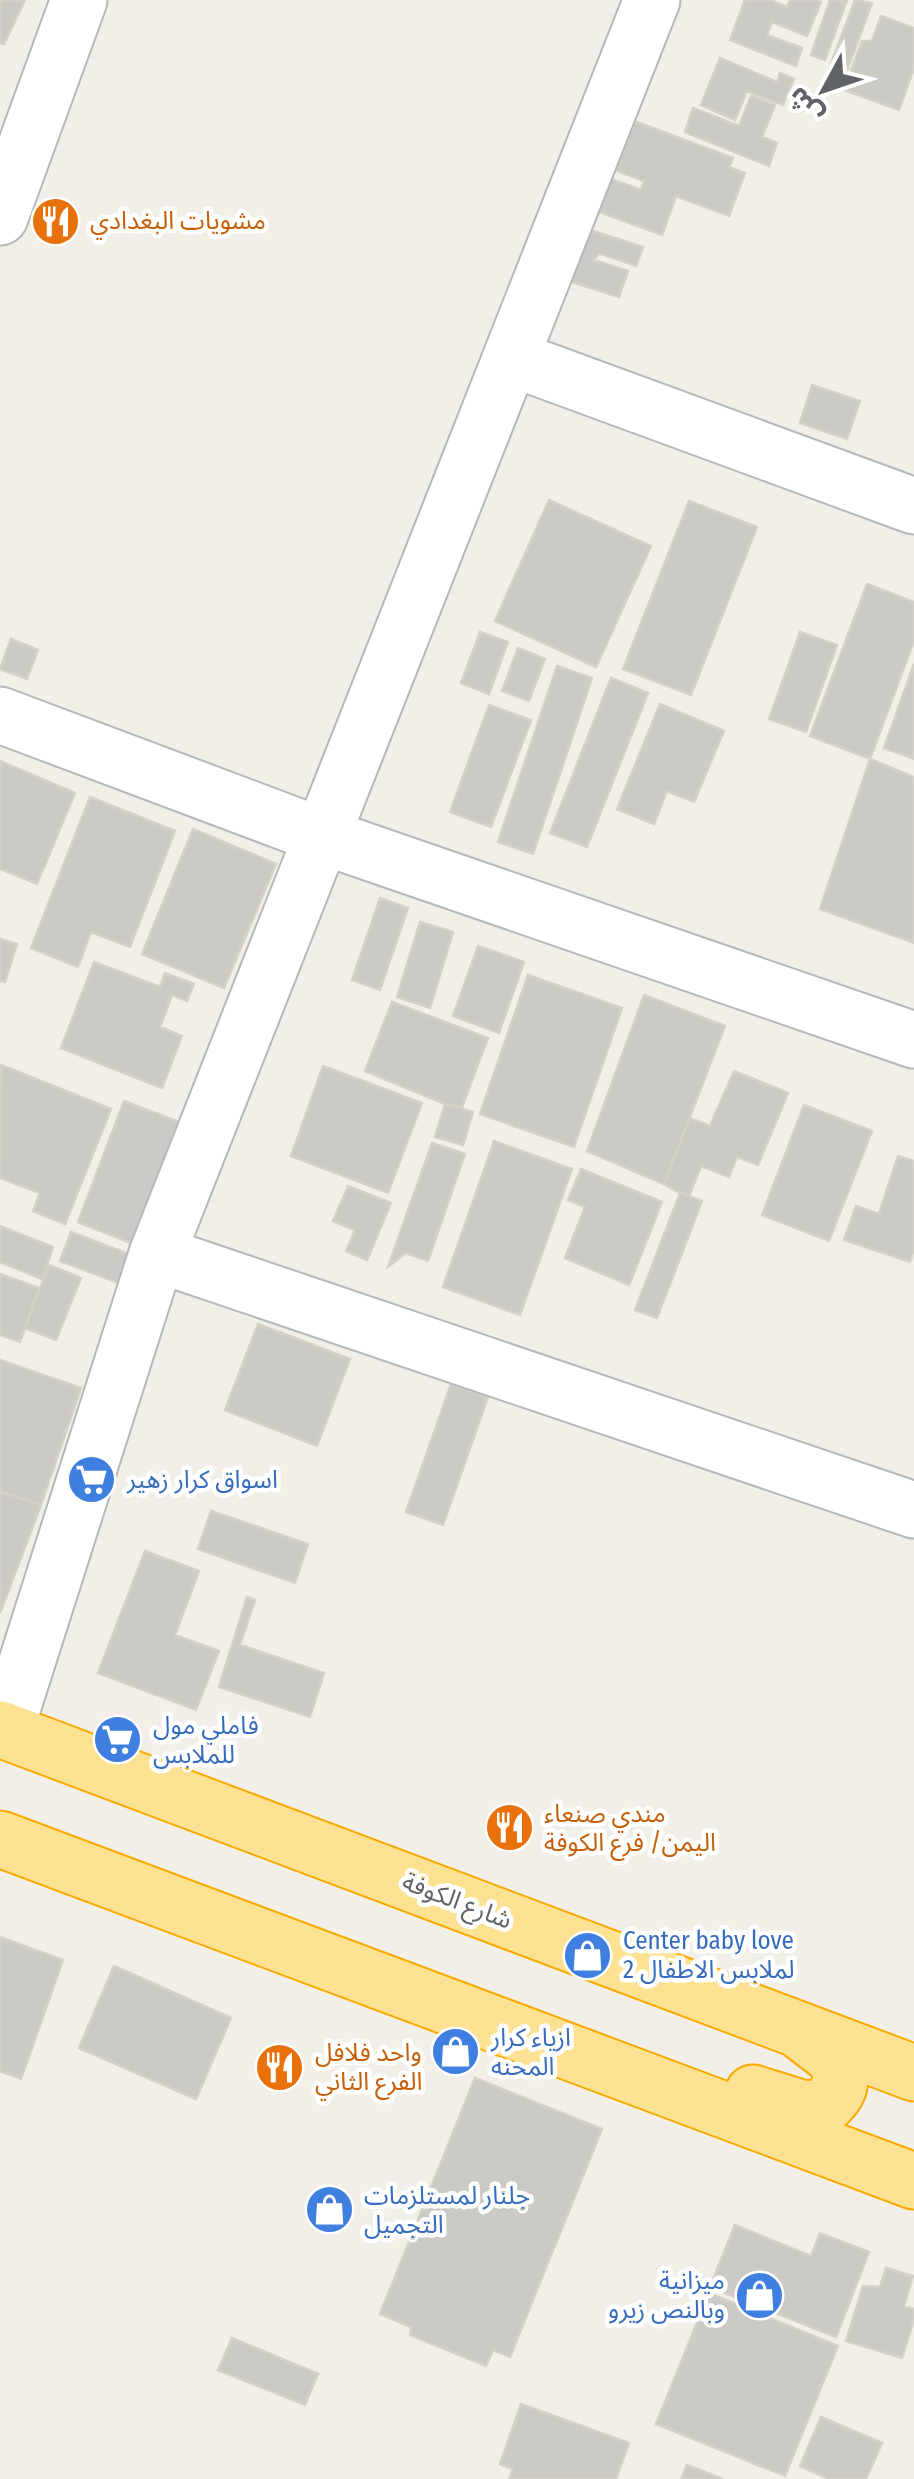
<svg xmlns="http://www.w3.org/2000/svg" width="914" height="2479" font-family="'Fira Sans Condensed','Noto Sans Arabic',sans-serif">
<style>
.building{fill:#cccac5;stroke:#d6d1c6;stroke-width:2.5}
.lines{fill:none;stroke-linecap:round;stroke-linejoin:round}
.minor-casing{stroke:#b5b8bc;stroke-width:59}
.highway-casing{stroke:#f9ab00;stroke-width:59}
.minor{stroke:#fff;stroke-width:55}
.highway{stroke:#fde293;stroke-width:55}
.labels{text-anchor:middle;dominant-baseline:central;stroke-width:9;stroke-linejoin:round;paint-order:stroke}
.food-label{font-size:25px;fill:#c56008;stroke:#fff;text-anchor:start}
.shop-label{font-size:25px;fill:#366cbe;stroke:#fff;text-anchor:start}
.street-label{font-size:25px;fill:#5f6368;stroke:#fff}
</style>
<rect width="100%" height="100%" fill="#f1efe8"/>
<!-- building -->
<path class="building" d="M0 0H25L4 44 0 43Z
M745 0H770L787 7 790 0H815L821 2 807 36 772 22 767 35 802 48 796 66 730 40Z
M830 0H847L825 60 811 55Z
M855 0 872 3 840 90 823 85Z
M881 16 914 28V68L899 110 844 90 862 41H872Z
M720 58 777 82 780 73 794 79 783 105 747 91 735 120 701 105Z
M751 96 775 105 762 137 777 143 769 166 685 132 693 108 739 126Z
M634 121 733 158 729 167 745 173 729 216 676 196 662 235 591 209 603 176 641 190 644 181 615 170Z
M590 230 643 247 636 266 599 253 594 260 628 271 619 297 562 279Z
M812 385 860 401 847 439 800 423Z
M549 500 651 546 596 667 495 621Z
M689 501 757 527 691 695 623 669Z
M867 584 914 602V641L870 759 810 736Z
M480 632 508 642 489 694 461 683Z
M800 632 837 645 806 732 769 719Z
M11 639 38 650 27 679 0 669Z
M518 648 545 659 529 701 502 691Z
M914 664V759L884 748Z
M557 666 592 678 533 854 498 842Z
M611 678 648 693 587 847 550 833Z
M660 704 724 731 694 802 667 791 654 824 617 809Z
M489 705 531 720 491 827 450 812Z
M870 759 914 777V943L820 909Z
M0 761 75 793 37 884 0 869Z
M90 797 175 831 130 947 91 932 78 967 31 948Z
M193 829 276 864 224 988 142 954Z
M380 898 408 908 380 990 352 980Z
M420 922 453 932 430 1008 397 997Z
M0 939 17 944 5 982 0 981Z
M478 946 524 962 499 1033 453 1016Z
M94 962 160 987 165 973 194 984 187 1001 172 995 160 1027 182 1036 162 1088 61 1048Z
M528 975 622 1008 574 1147 480 1114Z
M644 995 725 1026 664 1184 587 1151Z
M392 1002 488 1038 462 1107 445 1104 365 1071Z
M1 1065 111 1109 65 1224 33 1211 40 1193 0 1178Z
M323 1066 422 1103 388 1193 291 1156Z
M734 1071 788 1093 758 1165 737 1157 729 1177 701 1166 690 1194 680 1193 664 1184 690 1118 710 1126Z
M124 1101 187 1125 141 1247 78 1222Z
M445 1104 473 1112 463 1145 435 1137Z
M804 1105 872 1131 829 1241 762 1215Z
M494 1141 572 1169 520 1315 443 1287Z
M432 1143 465 1154 428 1261 406 1253 388 1267Z
M898 1156 914 1161V1249L910 1262 844 1240 856 1206 879 1214Z
M581 1169 662 1202 629 1285 565 1258 585 1207 568 1200Z
M348 1186 391 1203 367 1260 346 1251 355 1230 333 1221Z
M680 1193 702 1201 657 1318 635 1310Z
M0 1226 53 1247 42 1279 0 1262Z
M71 1232 134 1256 124 1285 60 1261Z
M49 1265 81 1278 56 1340 25 1328Z
M0 1274 39 1288 20 1342 0 1335Z
M258 1324 350 1359 317 1446 225 1410Z
M0 1360 81 1388 41 1505 0 1491Z
M451 1384 488 1397 443 1525 406 1512Z
M0 1492 41 1505 0 1613Z
M211 1511 308 1544 295 1583 198 1549Z
M145 1551 199 1571 175 1635 219 1651 196 1710 98 1673Z
M247 1597 255 1600 240 1645 324 1673 310 1717 219 1687Z
M0 1937 63 1960 21 2079 0 2071Z
M114 1966 231 2018 196 2099 79 2048Z
M475 2078 602 2129 510 2357 493 2350 486 2366 410 2335 411 2327 380 2314Z
M735 2225 811 2256 820 2233 869 2252 836 2337 710 2287Z
M886 2268 913 2276 904 2306 914 2309V2319L902 2358 846 2341 863 2286 880 2287Z
M709 2293 838 2346 785 2476 656 2424Z
M232 2338 318 2374 305 2405 218 2370Z
M521 2404 629 2443 616 2479H509L513 2469 500 2464Z
M821 2417 882 2443 866 2479H829L800 2466Z
M687 2465 723 2479H681Z"/>
<g class="lines">
<defs>
<path id="minor" d="M0 217 79 0
M511 358 914 506
M0 715 322 836 914 1040
M157 1254 914 1510
M5 1731 157 1254 652 0"/>
<path id="highway" d="M0 1729 914 2073
M0 1839 914 2181
M753 2093 801 2108 821 2109C840 2093 842 2086 839 2061L801 2032"/>
</defs>
<!-- minor casing -->
<use href="#minor" class="minor-casing"/>
<!-- highway casing -->
<use href="#highway" class="highway-casing"/>
<!-- minor -->
<use href="#minor" class="minor"/>
<!-- highway -->
<use href="#highway" class="highway"/>
</g>
<!-- icons -->
<defs>
<symbol id="restaurant-disc" viewBox="-11 -11 22 22"><circle r="9.5" fill="#e8710a" stroke="#fff"/><path d="M-5-6h1v4h1v-4h1v4h1v-4h1v5L-1.5 .5V6h-2V.5L-5-1ZM5-6V6H3V1.5H1.5Q1.5-4 5-6Z" fill="#fff"/></symbol>
<symbol id="supermarket-disc" viewBox="-11 -11 22 22"><circle r="9.5" fill="#3f7fe0" stroke="#fff"/><path d="M-6-5.5h2.5l.6 2H6L4.5 2H-2.5L-4.4-4H-6ZM-1.5 3.2a1.3 1.3 0 1 0 .1 0ZM3 3.2a1.3 1.3 0 1 0 .1 0Z" fill="#fff"/></symbol>
<symbol id="shop-disc" viewBox="-11 -11 22 22"><circle r="9.5" fill="#3f7fe0" stroke="#fff"/><path d="M-5-2.5h2.3a2.7 3.5 0 0 1 5.4 0H5L5.5 6h-11ZM-1.5-2.5h3a1.5 2.3 0 0 0-3 0Z" fill="#fff"/></symbol>
</defs>
<g fill-rule="evenodd">
<use href="#restaurant-disc" x="28" y="194" width="55" height="55"/>
<use href="#supermarket-disc" x="64" y="1452" width="55" height="55"/>
<use href="#supermarket-disc" x="90" y="1712" width="55" height="55"/>
<use href="#restaurant-disc" x="482" y="1800" width="55" height="55"/>
<use href="#shop-disc" x="560" y="1928" width="55" height="55"/>
<use href="#shop-disc" x="428" y="2024" width="55" height="55"/>
<use href="#restaurant-disc" x="252" y="2040" width="55" height="55"/>
<use href="#shop-disc" x="302" y="2182" width="55" height="55"/>
<use href="#shop-disc" x="732" y="2268" width="55" height="55"/>
</g>
<g class="labels">
<!-- food labels -->
<g class="food-label">
<text x="90" y="221">مشويات البغدادي</text>
<text x="544" y="1814">مندي صنعاء<tspan x="544" dy="29">اليمن/ فرع الكوفة</tspan></text>
<text x="315" y="2053">واحد فلافل<tspan x="315" dy="29">الفرع الثاني</tspan></text>
</g>
<!-- shop labels -->
<g class="shop-label">
<text x="127" y="1480">اسواق كرار زهير</text>
<text x="153" y="1726">فاملي مول<tspan x="153" dy="29">للملابس</tspan></text>
<text x="623" y="1941">Center baby love<tspan x="623" dy="29">لملابس الاطفال 2</tspan></text>
<text x="491" y="2038">ازياء كرار<tspan x="491" dy="29">المحنه</tspan></text>
<text x="364" y="2196">جلنار لمستلزمات<tspan x="364" dy="29">التجميل</tspan></text>
<text x="725" y="2281" text-anchor="end">ميزانية<tspan x="725" dy="29">وبالنص زيرو</tspan></text>
</g>
<!-- street labels -->
<g class="street-label">
<text transform="translate(457 1901) rotate(21)">شارع الكوفة</text>
</g>
</g>
<!-- north arrow -->
<g transform="translate(824 90) rotate(230)" stroke="#ffffff" stroke-width="8" paint-order="stroke">
<path d="M0-8L18 38L0 25L-18 38Z" fill="#5f6368"/>
<text y="-15" font-size="28" font-weight="bold" text-anchor="middle" fill="#5f6368">ش</text>
</g>
</svg>
